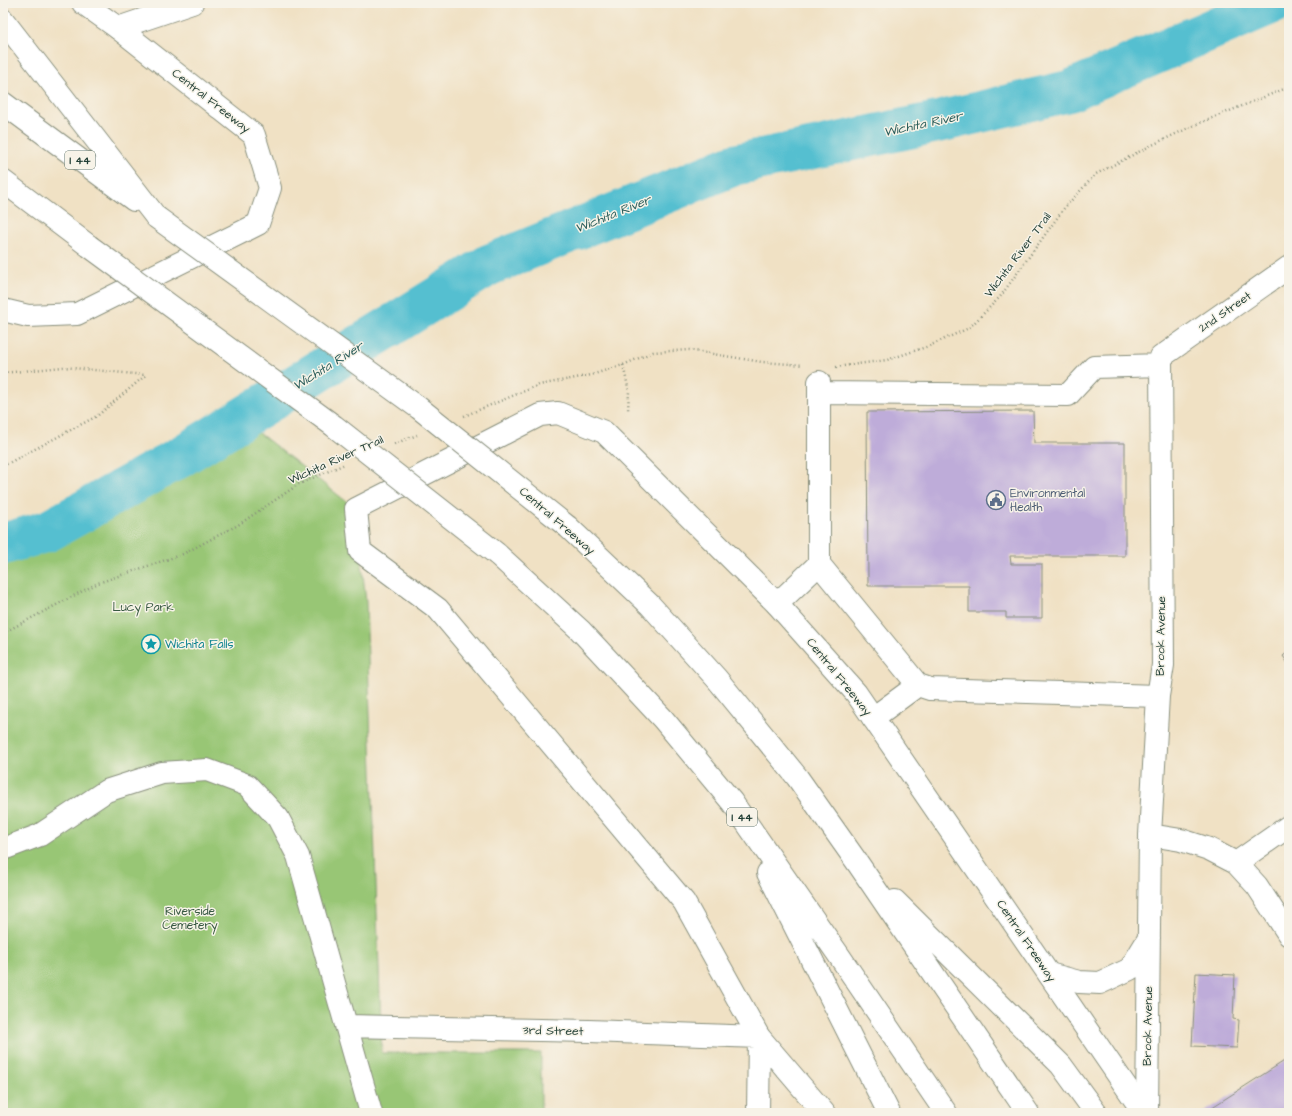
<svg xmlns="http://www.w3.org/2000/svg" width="1292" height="1116" font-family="'Architects Daughter',sans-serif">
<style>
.green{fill:#98c675;stroke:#5c8254}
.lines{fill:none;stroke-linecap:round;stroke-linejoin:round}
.river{stroke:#54bfd0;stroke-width:42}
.building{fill:#beacd9}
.minor-casing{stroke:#888f7c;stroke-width:24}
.major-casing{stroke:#888f7c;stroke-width:24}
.highway-casing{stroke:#888f7c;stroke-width:24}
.path{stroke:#888f7c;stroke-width:2.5;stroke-dasharray:1 3;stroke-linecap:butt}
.minor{stroke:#fff;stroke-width:22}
.major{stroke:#fff;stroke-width:22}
.highway{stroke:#fff;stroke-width:22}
.highway-bridge-casing{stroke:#888f7c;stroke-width:24;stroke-linecap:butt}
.highway-bridge{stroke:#fff;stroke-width:22}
.labels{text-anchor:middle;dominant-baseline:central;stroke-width:3;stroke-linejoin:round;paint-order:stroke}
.shield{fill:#f7f3e8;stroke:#60746a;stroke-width:1}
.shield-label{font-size:11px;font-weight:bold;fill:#1f3d34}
.street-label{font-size:12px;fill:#1f3d34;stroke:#f7f3e8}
.service-label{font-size:12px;fill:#4e5e75;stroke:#f7f3e8;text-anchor:start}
.park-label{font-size:12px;fill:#375841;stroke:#f7f3e8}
.culture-label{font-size:12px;fill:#0d838f;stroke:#f7f3e8;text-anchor:start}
.water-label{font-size:13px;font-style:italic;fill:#2c5e5b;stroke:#f7f3e8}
</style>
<rect width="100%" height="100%" fill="#f7f3e8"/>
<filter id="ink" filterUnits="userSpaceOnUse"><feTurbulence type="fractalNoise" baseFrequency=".025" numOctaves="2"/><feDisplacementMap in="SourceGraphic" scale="8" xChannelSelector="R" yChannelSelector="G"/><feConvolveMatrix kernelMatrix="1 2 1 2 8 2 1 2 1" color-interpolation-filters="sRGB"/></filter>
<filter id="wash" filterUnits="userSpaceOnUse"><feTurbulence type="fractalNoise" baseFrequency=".012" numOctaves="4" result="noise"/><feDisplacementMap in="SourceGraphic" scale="16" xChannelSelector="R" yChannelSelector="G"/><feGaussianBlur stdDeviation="0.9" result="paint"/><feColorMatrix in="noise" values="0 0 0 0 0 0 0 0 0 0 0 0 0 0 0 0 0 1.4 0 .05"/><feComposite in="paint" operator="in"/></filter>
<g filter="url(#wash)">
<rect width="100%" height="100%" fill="#f0e1c4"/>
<!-- green -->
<path class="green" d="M241 419 356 509 366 602 382 1053H541V1113H3V544L48 531 180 457Z"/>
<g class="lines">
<!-- river -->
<path class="river" d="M3 544 48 531 180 457 489 265 734 165 942 121 1069 91 1273 3"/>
</g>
<g id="blocks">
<!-- building -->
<path class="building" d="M1033 411 1034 443H1125V556H1010L1011 564H1042V618H1006V612H969V586H868L867 412Z
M1289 651V665L1283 656Z
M1196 973 1235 975 1233 1019 1239 1020 1237 1048 1192 1046Z
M1289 1058V1113H1203Z"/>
</g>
</g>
<g filter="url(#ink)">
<use href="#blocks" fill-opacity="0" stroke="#888f7c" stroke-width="1"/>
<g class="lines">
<defs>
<path id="minor" d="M118 28 192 3
M819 393 1068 395 1094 367 1161 365
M819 564 918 685 930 689 1158 696
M777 604 819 564V382
M873 718 918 685
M1150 835 1181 840 1209 849 1236 863 1257 886 1289 935
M3 849 40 835 106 791 162 773 207 770 247 785 278 818 298 856 371 1113
M1236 863 1289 826
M1049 974 1079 982 1100 983 1130 969 1149 938
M346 1026 589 1031 759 1037 758 1113
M1147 1113 1150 835 1158 696 1163 665 1161 357 1289 267"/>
<path id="major" d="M3 310 28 316 77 314 258 224 270 188 254 135 118 28 83 3
M824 1113 759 1037 684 902 438 609 360 551 356 509 540 415 558 413 604 432 777 604 856 693 1144 1113"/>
<path id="highway" d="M3 20 156 217
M3 103 134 200
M3 181 89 246
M568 527 650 605 717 679 797 777 859 865 1028 1113
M497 554 580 630 663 719 732 802 840 957 946 1113
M768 873 889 1113
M895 901 1061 1065 1096 1113"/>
</defs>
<!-- minor casing -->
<use href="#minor" class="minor-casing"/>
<!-- major casing -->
<use href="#major" class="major-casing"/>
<!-- highway casing -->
<use href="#highway" class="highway-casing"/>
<!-- path -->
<path class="path" d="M623 365 629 391 628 411
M836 367 887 360 929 346 969 328 1000 297 1065 207 1096 174 1152 145 1195 125 1289 87
M3 373 63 367 145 375
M464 416 539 385 591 375 623 365 653 352 689 350 762 362 803 365
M394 444 417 435
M3 466 97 416 146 375
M3 633 98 583 183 554 238 525 299 484 345 464"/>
<!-- minor -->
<use href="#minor" class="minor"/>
<!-- major -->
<use href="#major" class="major"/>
<!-- highway -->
<use href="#highway" class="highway"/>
<defs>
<path id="highway-bridge" d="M156 217 419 408 568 527
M89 246 334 426 497 554"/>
</defs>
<!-- highway-bridge casing -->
<use href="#highway-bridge" class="highway-bridge-casing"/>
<!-- highway-bridge -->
<use href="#highway-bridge" class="highway-bridge"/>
</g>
</g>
<!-- icons -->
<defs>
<symbol id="civic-ring" viewBox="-11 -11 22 22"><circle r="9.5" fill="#f7f3e8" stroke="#5c6f8a" stroke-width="1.5"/><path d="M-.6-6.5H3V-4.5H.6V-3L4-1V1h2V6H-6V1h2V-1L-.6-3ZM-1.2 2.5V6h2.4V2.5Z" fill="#5c6f8a"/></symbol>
<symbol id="sight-ring" viewBox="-11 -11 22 22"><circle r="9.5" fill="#f7f3e8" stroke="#0f9aa8" stroke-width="1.5"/><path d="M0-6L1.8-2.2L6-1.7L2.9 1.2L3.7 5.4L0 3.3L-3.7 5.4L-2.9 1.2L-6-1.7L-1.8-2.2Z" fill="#0f9aa8"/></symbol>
</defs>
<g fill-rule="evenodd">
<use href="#civic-ring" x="985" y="489" width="22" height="22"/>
<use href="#sight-ring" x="140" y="633" width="22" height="22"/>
</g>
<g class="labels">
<!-- shield labels -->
<g class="shield">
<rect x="65" y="151" width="30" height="18" rx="3"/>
<rect x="727" y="808" width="30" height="18" rx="3"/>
</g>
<g class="shield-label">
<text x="80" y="160">I 44</text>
<text x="742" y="817">I 44</text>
</g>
<!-- street labels -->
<g class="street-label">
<text transform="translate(211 101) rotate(38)">Central Freeway</text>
<text transform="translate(1018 255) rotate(-53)">Wichita River Trail</text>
<text transform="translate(1225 312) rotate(-35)">2nd Street</text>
<text transform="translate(336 460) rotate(-24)">Wichita River Trail</text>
<text transform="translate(557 521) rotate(41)">Central Freeway</text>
<text transform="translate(1161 636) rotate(-89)">Brook Avenue</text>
<text transform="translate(839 677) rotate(51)">Central Freeway</text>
<text transform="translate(1026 941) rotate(56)">Central Freeway</text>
<text transform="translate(1148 1026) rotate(-89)">Brook Avenue</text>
<text transform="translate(553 1031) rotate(1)">3rd Street</text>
</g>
<!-- service labels -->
<g class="service-label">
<text x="1010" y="493">Environmental<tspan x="1010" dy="14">Health</tspan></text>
</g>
<!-- park labels -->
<g class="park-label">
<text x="143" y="607">Lucy Park</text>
<text x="190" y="911">Riverside<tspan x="190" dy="14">Cemetery</tspan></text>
</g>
<!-- culture labels -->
<g class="culture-label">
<text x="165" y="644">Wichita Falls</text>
</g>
<!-- water labels -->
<g class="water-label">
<text transform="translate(923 124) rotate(-12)">Wichita River</text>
<text transform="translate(613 214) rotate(-22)">Wichita River</text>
<text transform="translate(328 366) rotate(-32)">Wichita River</text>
</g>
</g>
<!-- margin -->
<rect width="1292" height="1116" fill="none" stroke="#f7f3e8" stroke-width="16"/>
</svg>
